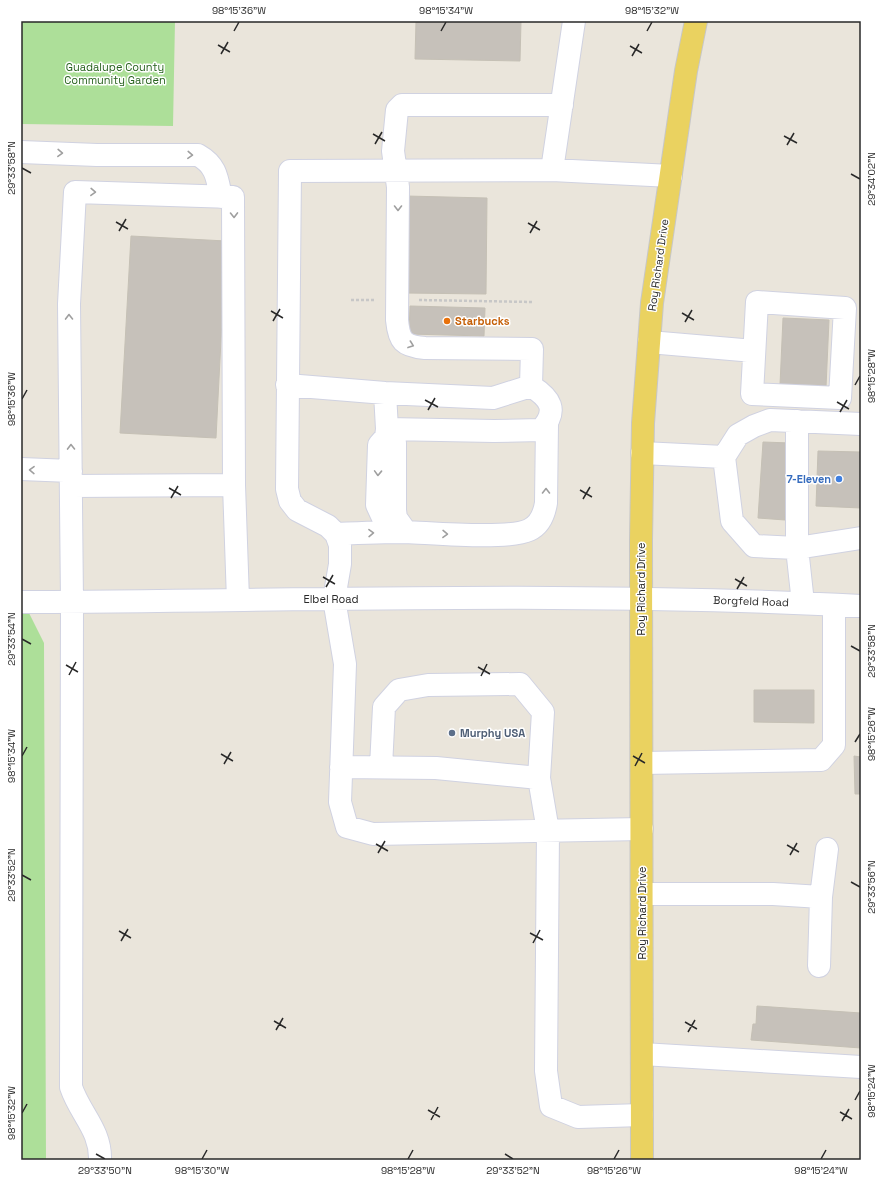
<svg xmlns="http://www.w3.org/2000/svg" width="882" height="1181" font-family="'Space Grotesk',sans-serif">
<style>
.green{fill:#addf99}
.building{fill:#c6c1ba;stroke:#c5c0b5}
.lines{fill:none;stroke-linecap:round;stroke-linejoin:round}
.minor-casing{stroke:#d0d2e1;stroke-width:24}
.major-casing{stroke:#c7c7c7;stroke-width:24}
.path{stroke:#c7c7c7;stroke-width:2.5;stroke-dasharray:3 2;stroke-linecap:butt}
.minor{stroke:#fff;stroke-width:22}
.major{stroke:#ead260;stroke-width:22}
.oneway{stroke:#9f9f9f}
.ticks{fill:none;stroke:#292929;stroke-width:1.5}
.food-dot{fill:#e8710a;stroke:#fff;stroke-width:1.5}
.shop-dot{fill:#3f7fe0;stroke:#fff;stroke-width:1.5}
.service-dot{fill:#5c6f8a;stroke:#fff;stroke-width:1.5}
.labels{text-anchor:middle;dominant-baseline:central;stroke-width:3;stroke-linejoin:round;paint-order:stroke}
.park-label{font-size:11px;fill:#27621d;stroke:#fff}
.street-label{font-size:11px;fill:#292929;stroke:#fff}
.food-label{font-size:11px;font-weight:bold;fill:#c56008;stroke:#fff;text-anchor:start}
.shop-label{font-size:11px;font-weight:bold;fill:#366cbe;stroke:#fff;text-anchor:end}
.service-label{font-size:11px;font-weight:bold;fill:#4e5e75;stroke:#fff;text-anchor:start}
.neatline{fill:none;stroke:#292929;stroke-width:1.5}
.ticks-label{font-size:10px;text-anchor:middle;fill:#292929}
</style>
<rect width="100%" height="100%" fill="#eae5db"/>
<!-- green -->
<path class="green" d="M21 21H175L173 126 21 124Z
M21 597 44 643 46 1160H21Z"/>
<!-- building -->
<path class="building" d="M416 21H521L520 61 415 59Z
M406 196 487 198 486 294 405 293Z
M131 236 226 241 216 438 120 433Z
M410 306 485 308 484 336 409 334Z
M783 318 829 320 826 387 780 385Z
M763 442 790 443 785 520 758 518Z
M818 451 861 452V508L816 506Z
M754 690H814V723L754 722Z
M854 756 861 757V794H855Z
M757 1006 861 1013V1048L751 1040 753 1024H756Z"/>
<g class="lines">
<defs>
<path id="minor" d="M21 152 97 155H198C216 165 217 177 221 197
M552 170 574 21
M757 302 845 308 840 398 752 394Z
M649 342 754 351
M287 385 385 393 493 398 531 386 532 349 425 348C403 346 399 341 397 320L398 187 393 151 397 110 402 105H562
M385 393 387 429 494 431 541 430C559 410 550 398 531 386
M387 429 386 437 379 445 377 505 383 518 406 532
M386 437 395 443V510L396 518 406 532
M642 453 724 457 738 435 754 426 770 420 861 424
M724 457 732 521 754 546 797 548V421
M21 469 71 471
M71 486 234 485
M336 534C359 533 383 532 406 532 433 533 508 540 529 530 540 525 544 515 546 503L547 424
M21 602C301 601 581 591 861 606
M803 603 797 548 861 538
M642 763 821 760 834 745V605
M341 767 436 768 539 778 548 831 546 1071 551 1106 578 1117 642 1115
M381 767 384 707 399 690 428 685 520 684 543 712 539 778
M642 829 373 834 347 827 340 802 345 664 334 599 340 564V545L336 534 328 526 297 510 290 501 287 489 290 171 552 170 671 176
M642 894H773L821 897 819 966
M821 897 827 849
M642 1054 861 1067
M100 1160C101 1130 80 1114 71 1087L72 603 69 304 75 192 233 197 234 485 238 600"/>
<path id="major" d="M642 1160 641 540 643 423 652 303 686 71 696 21"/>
</defs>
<!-- minor casing -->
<use href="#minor" class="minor-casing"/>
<!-- major casing -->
<use href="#major" class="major-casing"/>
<!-- path -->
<path class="path" d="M351 300H376
M419 300 533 302"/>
<!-- minor -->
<use href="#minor" class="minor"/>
<!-- major -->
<use href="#major" class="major"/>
</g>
<!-- one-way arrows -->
<defs><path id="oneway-chevron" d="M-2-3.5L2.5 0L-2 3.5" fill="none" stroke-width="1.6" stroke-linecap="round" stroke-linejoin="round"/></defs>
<g class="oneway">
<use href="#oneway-chevron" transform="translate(60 153) rotate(2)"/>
<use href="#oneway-chevron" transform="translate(190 155) rotate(3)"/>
<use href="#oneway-chevron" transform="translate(93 192) rotate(2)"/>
<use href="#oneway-chevron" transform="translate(398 208) rotate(90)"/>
<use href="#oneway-chevron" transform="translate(234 215) rotate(89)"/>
<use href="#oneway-chevron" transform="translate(69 317) rotate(-91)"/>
<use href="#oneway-chevron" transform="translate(411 345) rotate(20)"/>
<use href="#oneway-chevron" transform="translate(71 447) rotate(-91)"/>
<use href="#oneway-chevron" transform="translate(32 470) rotate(-179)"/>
<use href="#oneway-chevron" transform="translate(378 473) rotate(92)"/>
<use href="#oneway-chevron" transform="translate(546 491) rotate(-90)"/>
<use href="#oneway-chevron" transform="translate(371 533) rotate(-1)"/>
<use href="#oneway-chevron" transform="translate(445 534) rotate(1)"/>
</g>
<!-- ticks -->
<path class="ticks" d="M234 31 239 22M441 31 446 22M647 31 652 22M218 45 230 52M630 46 642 53M221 54 228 42M632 56 639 44M373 134 385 141M784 136 797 143M375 144 382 132M787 145 794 133M22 168 31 173M851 174 860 179M116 222 128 229M528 223 540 230M119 231 126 219M530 233 537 221M271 311 283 318M682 313 694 320M273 321 280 309M685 322 692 310M855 385 860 376M22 399 27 390M425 400 438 407M837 402 849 409M428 410 435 398M840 412 847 400M169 488 181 495M580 490 592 497M171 498 178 486M583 499 590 487M323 577 335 584M735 579 747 586M326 587 333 575M737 589 744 577M22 639 31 644M851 646 860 651M66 665 78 672M478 667 490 674M69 675 76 662M481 676 487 664M855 742 860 734M221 754 233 761M22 756 27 747M633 756 645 763M224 764 231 752M635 766 642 753M376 844 388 851M787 845 799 852M378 853 385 841M790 855 797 843M22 875 31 880M851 882 860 887M119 931 131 938M530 933 543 940M121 941 128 929M533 943 540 930M274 1021 286 1028M685 1022 697 1029M276 1030 283 1018M688 1032 695 1020M855 1100 860 1091M428 1110 440 1117M840 1112 852 1119M22 1113 27 1104M431 1120 438 1107M842 1121 849 1109M96 1154 105 1159M505 1154 513 1159M202 1159 207 1150M408 1159 413 1150M614 1159 619 1150M821 1159 826 1150"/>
<!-- markers -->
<circle class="food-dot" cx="447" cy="321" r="4"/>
<circle class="shop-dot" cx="839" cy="479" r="4"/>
<circle class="service-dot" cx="452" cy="733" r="4"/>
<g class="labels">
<!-- park labels -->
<g class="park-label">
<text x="115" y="67">Guadalupe County<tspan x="115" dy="13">Community Garden</tspan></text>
</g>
<!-- street labels -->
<g class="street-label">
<text transform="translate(658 265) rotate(-82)">Roy Richard Drive</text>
<text transform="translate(641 589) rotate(-90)">Roy Richard Drive</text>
<text x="331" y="599">Elbel Road</text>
<text transform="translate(751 601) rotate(2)">Borgfeld Road</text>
<text transform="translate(642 913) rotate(-90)">Roy Richard Drive</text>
</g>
<!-- food labels -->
<g class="food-label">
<text x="455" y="321">Starbucks</text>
</g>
<!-- shop labels -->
<g class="shop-label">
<text x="831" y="479">7-Eleven</text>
</g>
<!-- service labels -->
<g class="service-label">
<text x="460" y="733">Murphy USA</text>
</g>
</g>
<!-- border -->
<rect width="882" height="1181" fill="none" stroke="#ffffff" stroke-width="44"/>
<rect x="22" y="22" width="838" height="1137" class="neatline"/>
<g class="ticks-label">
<text x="239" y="14">98°15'36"W</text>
<text x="446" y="14">98°15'34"W</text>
<text x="652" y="14">98°15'32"W</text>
<text transform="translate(11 168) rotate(-90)" y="4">29°33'58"N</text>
<text transform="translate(871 179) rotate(-90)" y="4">29°34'02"N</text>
<text transform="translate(871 376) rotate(-90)" y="4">98°15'28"W</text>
<text transform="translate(11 399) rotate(-90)" y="4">98°15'36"W</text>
<text transform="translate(11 639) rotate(-90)" y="4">29°33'54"N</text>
<text transform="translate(871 651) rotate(-90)" y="4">29°33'58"N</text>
<text transform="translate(871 734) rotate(-90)" y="4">98°15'26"W</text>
<text transform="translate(11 756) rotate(-90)" y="4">98°15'34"W</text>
<text transform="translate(11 875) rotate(-90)" y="4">29°33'52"N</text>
<text transform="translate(871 887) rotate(-90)" y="4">29°33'56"N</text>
<text transform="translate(871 1091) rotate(-90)" y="4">98°15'24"W</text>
<text transform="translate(11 1113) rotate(-90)" y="4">98°15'32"W</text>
<text x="105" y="1174">29°33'50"N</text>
<text x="202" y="1174">98°15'30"W</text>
<text x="408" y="1174">98°15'28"W</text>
<text x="513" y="1174">29°33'52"N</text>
<text x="614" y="1174">98°15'26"W</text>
<text x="821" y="1174">98°15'24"W</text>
</g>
</svg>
